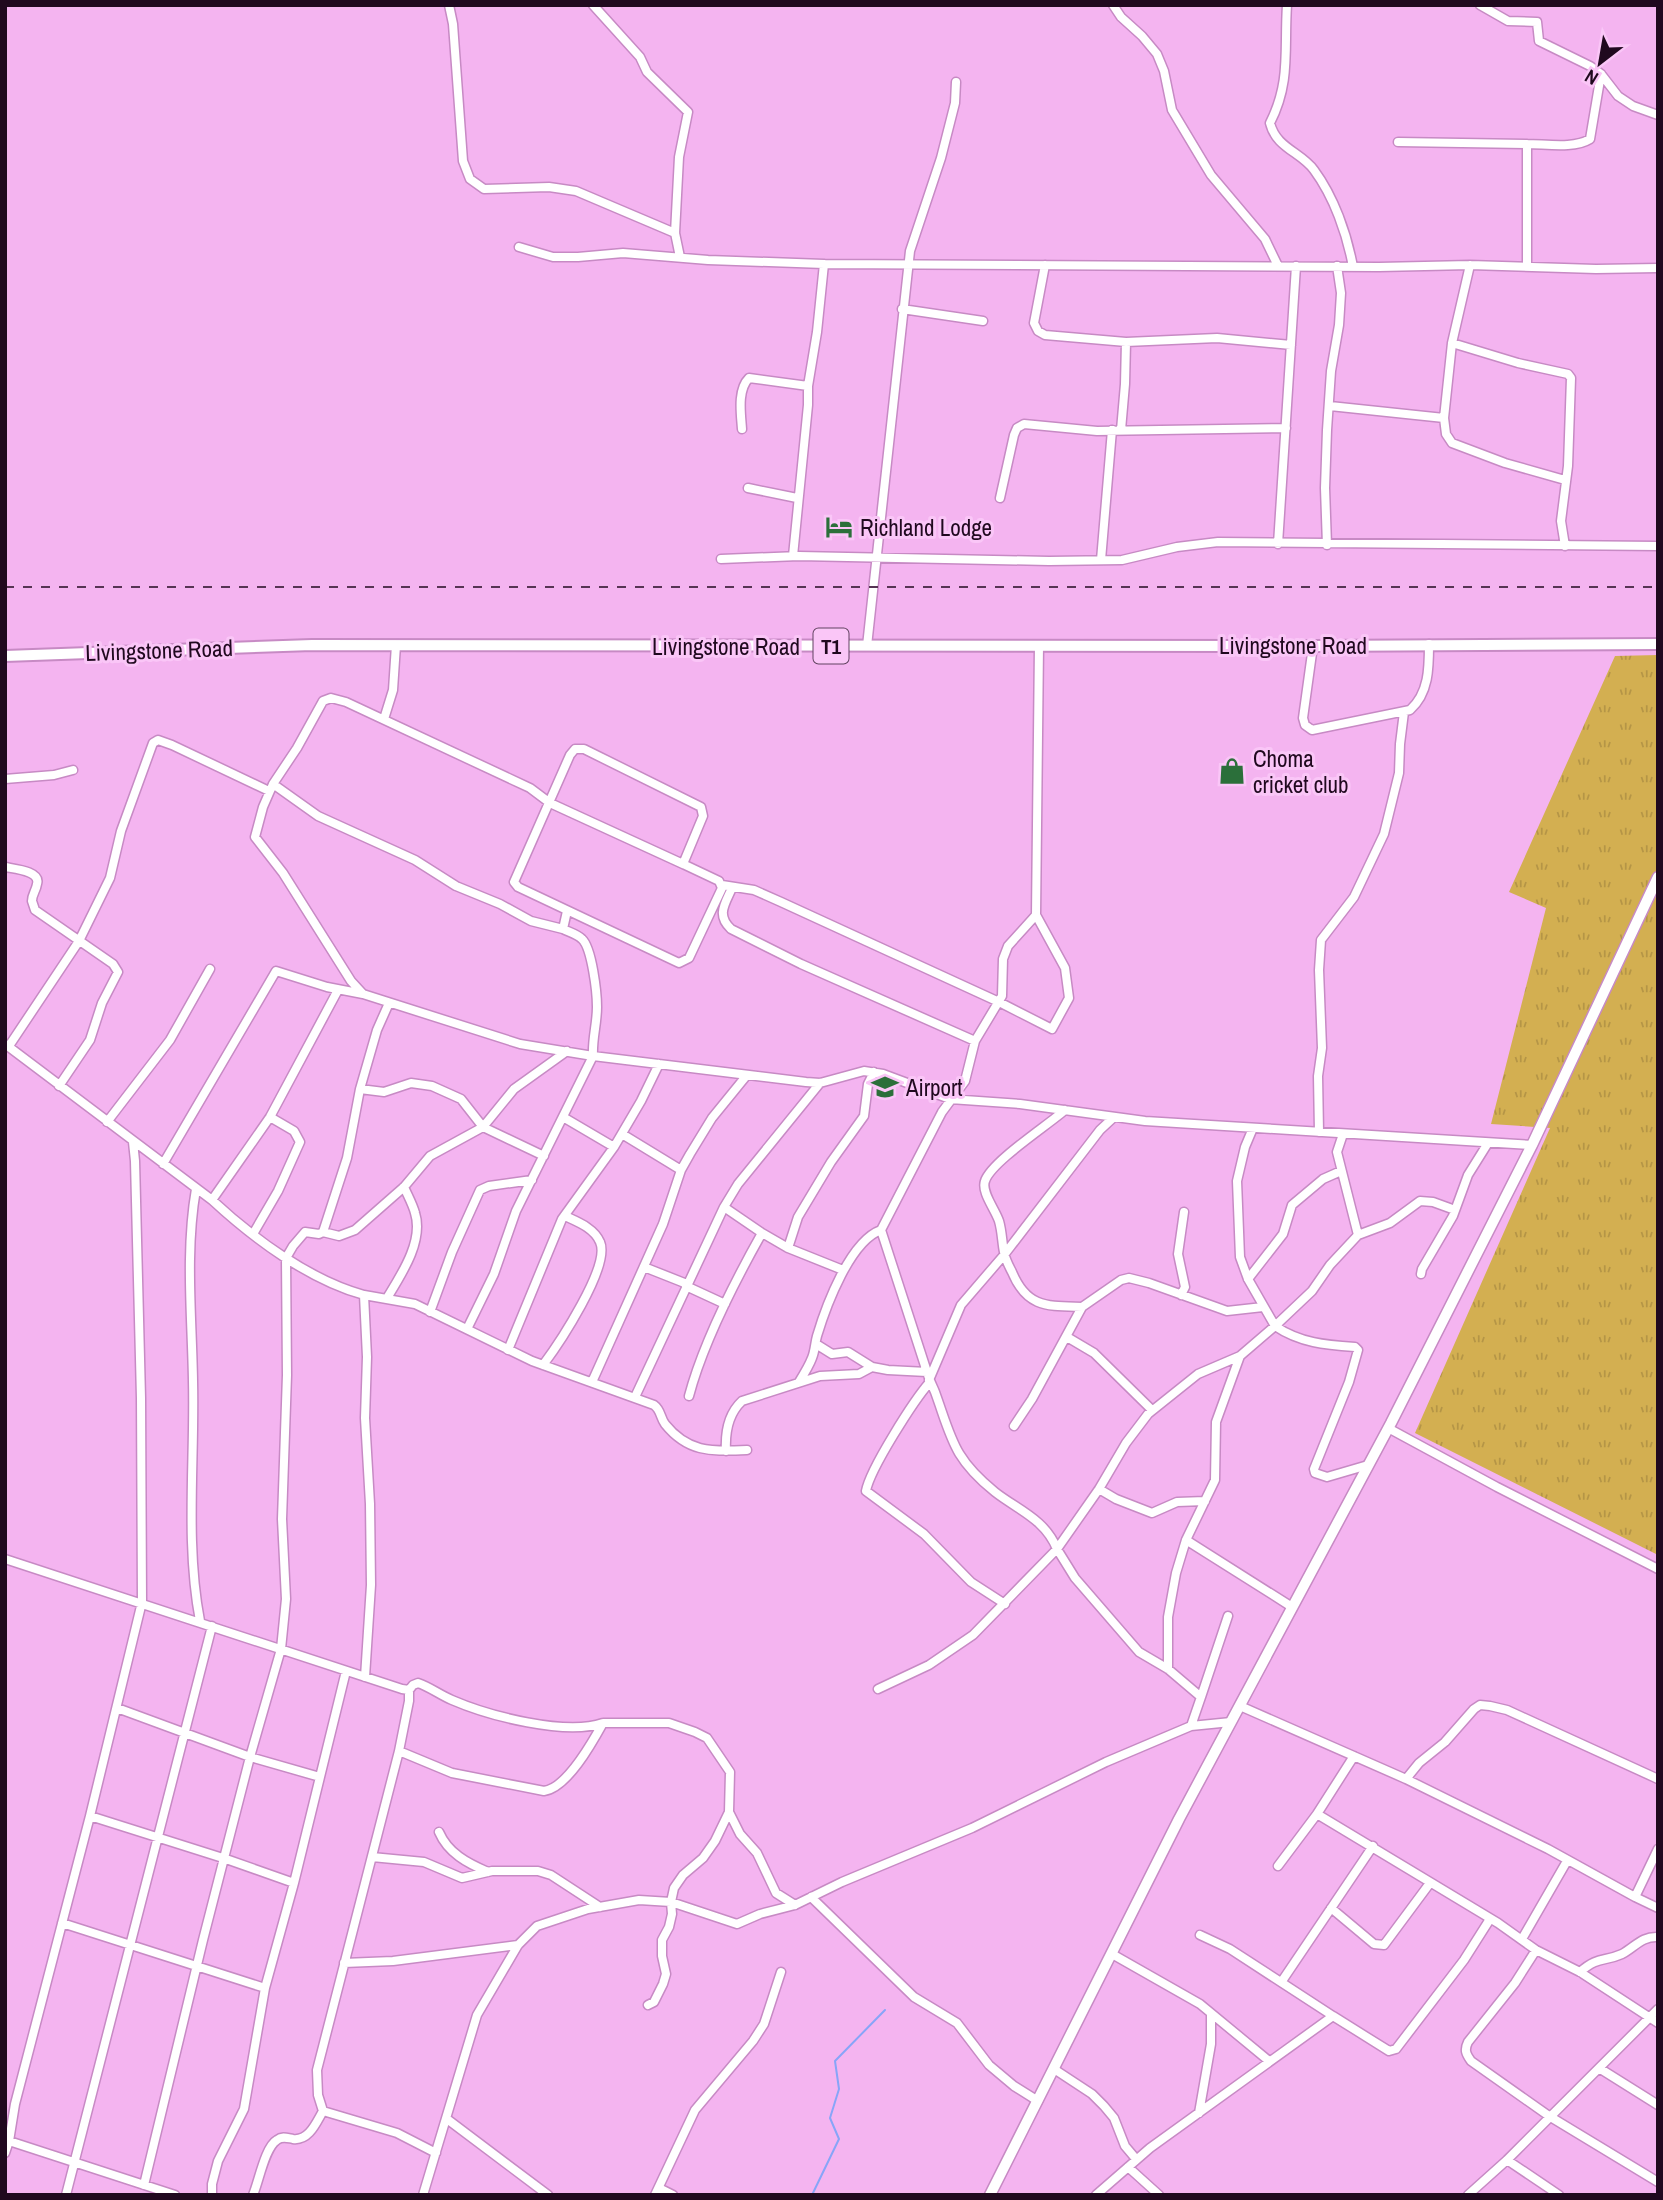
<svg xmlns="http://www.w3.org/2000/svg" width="1663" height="2200" font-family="'Archivo Narrow',sans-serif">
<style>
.grass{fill:url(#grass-tufts)}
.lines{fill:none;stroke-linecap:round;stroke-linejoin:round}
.stream{stroke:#87a5f8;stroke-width:2}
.minor-casing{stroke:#c78ac4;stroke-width:11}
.major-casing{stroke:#c78ac4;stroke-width:13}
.highway-casing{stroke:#c78ac4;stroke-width:14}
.minor{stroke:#fff;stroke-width:8}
.major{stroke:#fff;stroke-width:10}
.highway{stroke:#fff;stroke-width:10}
.rail{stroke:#563454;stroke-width:2;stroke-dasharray:9 9;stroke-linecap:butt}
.labels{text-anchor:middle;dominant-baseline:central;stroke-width:6;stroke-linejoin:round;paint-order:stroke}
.shield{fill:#fac6f7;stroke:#614260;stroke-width:2}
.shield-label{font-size:21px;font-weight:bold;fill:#20091f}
.poi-label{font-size:23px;fill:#20091f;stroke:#fac6f7;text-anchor:start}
.street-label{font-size:23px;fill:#20091f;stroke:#fac6f7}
</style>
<defs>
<pattern id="grass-tufts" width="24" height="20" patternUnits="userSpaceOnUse" patternTransform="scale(1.75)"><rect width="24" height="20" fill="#d3af51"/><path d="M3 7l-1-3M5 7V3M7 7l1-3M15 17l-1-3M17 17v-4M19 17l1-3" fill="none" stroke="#b59546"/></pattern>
</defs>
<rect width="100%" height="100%" fill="#f4b4f0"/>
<!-- grass -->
<path class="grass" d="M1658 655V1555L1415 1433 1550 1128 1491 1124 1546 908 1509 892 1615 656Z"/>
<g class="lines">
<!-- stream -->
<path class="stream" d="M812 2195 839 2139 830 2118 839 2089 835 2061 885 2010"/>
<defs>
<path id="minor" d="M449 5 453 24 463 161 470 179 484 189 549 187 576 191 675 233
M593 5 640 57 647 72 688 112 679 157 675 233 680 257
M1113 5 1121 17 1142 36 1157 54 1164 71 1172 110 1211 175 1265 239 1278 266
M1287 5C1284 50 1291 82 1270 123 1276 148 1301 152 1314 170 1334 197 1347 234 1353 267
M1480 5 1508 21 1537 22 1539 41 1590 66 1601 74 1618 96 1633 106 1658 115
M1398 142 1527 144V266
M1527 144C1546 144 1574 149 1590 139L1601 74
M519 247 553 257H578L623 253 708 260 824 264 1379 267 1470 265 1596 269 1658 268
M1045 265 1034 323 1038 331 1045 335 1126 342 1217 338 1291 345
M902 309 983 321
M1452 343 1518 363 1568 374 1571 378 1568 466 1561 521 1565 546
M1330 406 1444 418 1452 343 1470 265
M1444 418 1446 434 1452 443 1505 463 1565 480
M742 429C741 414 737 390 749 378L808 386
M1121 430 1125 384 1126 342
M748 488 797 498
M1000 498 1014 435 1017 428 1024 424 1097 431 1286 428
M1278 544 1296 266
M1327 545 1325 488 1327 430 1331 371 1339 325 1341 293 1337 266
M793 556 808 405V386L817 332 824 264
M721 559 799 556 1049 561 1122 560 1177 547 1218 542 1658 546
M1101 560 1112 430
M867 646 910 251 941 158 955 103 956 82
M1313 646 1303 718 1305 725 1312 730 1410 710C1429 693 1429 668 1429 644
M384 719 393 690 396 645
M5 779 54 775 73 770
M273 784 263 807 255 837 283 873 351 981 363 994 520 1044 593 1056 806 1082 820 1083 864 1071 883 1074 950 1099 1020 1104 1145 1121 1532 1145
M5 867C15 869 41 871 37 884 36 891 32 894 32 901L35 910 113 964 118 972 102 1003 90 1040 59 1086
M722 885 754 890 781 902 999 1002 1052 1029 1069 998 1065 968 1036 915 1039 645
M732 888C725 904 716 915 731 929L801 964 975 1041
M563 929 531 921 500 904 456 886 415 860 318 816 273 784 297 748 323 701 331 698 346 702 530 788 550 803 683 864 703 816 701 807 584 749H575L570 755 514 882 518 887 679 963 689 958 722 888 719 881 683 864
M5 1044 212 1200C253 1238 309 1280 364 1295
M9 1046 79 941 110 878 121 831 153 743 158 740 172 745 269 791
M1065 1110C1048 1125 991 1162 985 1181 981 1192 995 1209 999 1221 1002 1231 1002 1242 1004 1252 1005 1259 1009 1266 1012 1272 1027 1308 1047 1306 1082 1307
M563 1117 614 1147
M107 1122 170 1040 210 969
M1319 1132 1318 1076 1322 1048 1319 970 1321 940 1354 897 1384 834 1399 773 1400 744 1404 712
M622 1134 681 1170
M1343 1134 1337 1152 1358 1235 1330 1265 1312 1291 1275 1326C1300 1343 1326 1345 1355 1347L1358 1350 1349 1382 1314 1469 1315 1473 1327 1477 1368 1465
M544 1156 483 1127 514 1089 567 1051
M163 1164 276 971 327 987 363 994
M196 1189C185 1252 192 1317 193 1381 195 1460 185 1543 200 1621
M212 1200 270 1117 338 990
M323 1232 347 1158 360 1089 377 1030 389 1003
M762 1233 724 1207 738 1184 820 1083
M253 1234 278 1191 300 1142 294 1131 270 1117
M1358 1235 1390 1223 1420 1201 1433 1202 1455 1210
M788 1248 798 1217 831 1162 864 1116 868 1084 874 1072
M644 1267 687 1284
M1421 1274 1422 1269 1453 1216 1468 1175 1488 1143
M1248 1279 1283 1234 1292 1205 1323 1179 1341 1171
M686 1286 725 1304
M1181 1295 1185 1287 1178 1254 1184 1212
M387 1298C401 1275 424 1241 415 1213 413 1205 408 1196 404 1187
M430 1312 452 1252 480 1190 489 1186 532 1180
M467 1329 494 1274 516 1211 593 1056C592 1039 597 1024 597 1007 597 993 592 948 582 939 577 934 569 932 563 929L567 911
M1067 1337 1094 1353 1152 1410
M816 1344 832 1354 848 1352 872 1367
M508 1350 562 1219 614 1147 641 1101 659 1064
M1240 1356 1275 1326 1248 1279 1240 1257 1237 1181 1245 1147 1253 1128
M543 1365C558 1345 611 1266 600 1242 594 1228 578 1222 565 1216
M927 1372C929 1379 932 1385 935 1392 952 1439 953 1458 995 1492 1018 1510 1045 1519 1057 1549L1099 1489 1126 1443 1148 1414 1198 1374 1240 1356 1216 1422 1215 1480 1186 1540 1176 1573 1168 1617V1669
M929 1380 961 1305 1004 1255 1100 1130 1114 1117
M592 1382 663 1224 681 1170 690 1154 712 1118 747 1075
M799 1382C804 1374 809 1366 812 1358 815 1351 815 1343 817 1336 826 1306 850 1241 881 1230
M930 1382C914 1400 870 1469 866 1491L924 1534 971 1582 1005 1604
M689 1396C703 1343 735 1281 762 1233L788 1248 843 1270
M635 1397 724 1207
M1014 1426 1032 1399 1082 1307 1121 1280 1129 1278 1149 1283 1227 1311 1263 1307
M1388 1428 1497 1487 1658 1569
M726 1451C725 1433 728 1414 742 1401L820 1376 859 1374 872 1367 888 1370 927 1372 881 1230 942 1112 965 1081 975 1041 1002 996 1003 959 1008 946 1036 915
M1099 1489 1116 1499 1152 1513 1177 1502 1205 1501
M1186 1540 1292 1607
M5 1559 402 1689 409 1690 413 1685 418 1683C430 1687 440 1695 452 1700 489 1716 566 1736 603 1723
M365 1677 371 1585 370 1504 365 1418 367 1357 364 1295 415 1304 532 1361 654 1405C661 1410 660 1417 665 1424 689 1454 714 1451 747 1450
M878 1689 929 1665 973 1635 1057 1549 1075 1578 1139 1652 1168 1669 1201 1697 1191 1726
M1201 1697 1228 1616
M1240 1706 1406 1779 1548 1849 1635 1897 1658 1849
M117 1708 250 1757 320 1777
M399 1751 452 1773 544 1791C567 1788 592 1743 603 1723H669L695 1732 707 1738 730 1772 729 1812 715 1841 703 1858 683 1875 674 1888 671 1902 672 1914 669 1927 662 1940V1956L666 1974 663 1984 654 2002 648 2005
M1406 1779 1419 1763 1445 1742 1474 1709 1480 1705 1490 1706 1507 1710 1658 1779
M729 1812 740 1834 757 1853 776 1893 795 1905
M1317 1814 1498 1923 1536 1950 1580 1972 1658 2023
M90 1816 226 1859 294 1883
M439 1832C448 1853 467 1863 488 1872
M372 1857 424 1862 462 1878 492 1871H538L551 1875 600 1907
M1278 1866 1317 1814 1354 1756
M811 1897 914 1997 957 2023 989 2065 1014 2086 1038 2101
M1635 1897 1658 1908
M1331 1908 1374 1944 1384 1945 1430 1883
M62 1923 265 1988
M1522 1939 1567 1861
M1536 1950 1515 1983 1468 2042C1464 2050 1466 2054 1471 2061L1549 2116 1658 2182
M1112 1954 1200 2004 1269 2061
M344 1963 393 1961 518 1945
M1580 1972C1598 1956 1604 1962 1622 1954 1635 1947 1642 1936 1658 1937
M1282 1981 1373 1846
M1333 2016 1389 2051 1396 2049 1464 1960 1490 1919
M1599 2068 1658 2105
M1054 2069 1092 2094 1104 2106 1114 2118 1125 2146 1136 2159
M323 2111 397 2133 436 2153
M1199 2113 1211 2044V2014
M447 2119 548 2195
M9 2141 15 2104 90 1816 142 1602 141 1398 135 1161 133 1142
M5 2153 9 2141 175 2195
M1507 2160 1559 2195
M1128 2167 1159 2195
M144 2185 203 1940 250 1757 281 1649 286 1599 282 1519 287 1375 286 1258 293 1246 305 1232 319 1234 323 1232 339 1236 355 1230 404 1187 430 1156 483 1127 461 1099 432 1086 411 1083 384 1092 360 1089
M659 2188 673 2195
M66 2195 212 1626
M212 2195V2184L218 2161 244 2109 265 1988 294 1883 346 1671
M253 2195C259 2181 265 2147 277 2140 282 2136 287 2138 293 2139 309 2141 316 2123 323 2111L318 2095 317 2070 399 1751 409 1701V1690
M423 2195 477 2015 518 1945 537 1926 588 1909 639 1900 671 1902 737 1924 760 1914 795 1905 842 1882 972 1828 1106 1762 1191 1726 1231 1722
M655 2195 695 2110 753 2041 764 2024 781 1972
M1096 2195 1150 2148 1333 2016 1230 1949 1200 1935
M1468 2195 1507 2160 1658 2009"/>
<path id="major" d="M990 2195 1179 1819 1391 1423 1532 1145 1658 877"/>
<path id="highway" d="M5 656 312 645 1313 646 1658 644"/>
</defs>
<!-- minor casing -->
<use href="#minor" class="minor-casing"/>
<!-- major casing -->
<use href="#major" class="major-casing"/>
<!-- highway casing -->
<use href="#highway" class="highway-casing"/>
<!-- minor -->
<use href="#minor" class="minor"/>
<!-- major -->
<use href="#major" class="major"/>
<!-- highway -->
<use href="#highway" class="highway"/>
<!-- rail -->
<path class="rail" d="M5 587H1658"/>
</g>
<!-- icons -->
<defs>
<symbol id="hotel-bare" viewBox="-9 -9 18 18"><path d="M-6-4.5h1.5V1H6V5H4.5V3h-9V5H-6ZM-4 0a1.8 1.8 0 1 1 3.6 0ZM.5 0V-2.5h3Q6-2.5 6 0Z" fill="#2b6f3a" stroke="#fac6f7" stroke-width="2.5" paint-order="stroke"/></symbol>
<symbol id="shop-bare" viewBox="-9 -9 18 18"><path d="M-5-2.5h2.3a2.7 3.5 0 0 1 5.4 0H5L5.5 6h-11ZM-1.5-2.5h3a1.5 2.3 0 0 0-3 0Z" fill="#2b6f3a" stroke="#fac6f7" stroke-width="2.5" paint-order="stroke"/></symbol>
<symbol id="school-bare" viewBox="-9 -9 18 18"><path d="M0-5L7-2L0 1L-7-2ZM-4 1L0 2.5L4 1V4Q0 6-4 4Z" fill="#2b6f3a" stroke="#fac6f7" stroke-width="2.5" paint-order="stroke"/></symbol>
</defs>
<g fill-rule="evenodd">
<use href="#hotel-bare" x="820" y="508" width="38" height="38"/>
<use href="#shop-bare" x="1213" y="752" width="38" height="38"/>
<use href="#school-bare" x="866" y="1068" width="38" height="38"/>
</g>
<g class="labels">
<!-- shield labels -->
<rect class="shield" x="813.5" y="628.5" width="35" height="35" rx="5"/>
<g class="shield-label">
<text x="831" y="646">T1</text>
</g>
<!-- poi labels -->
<g class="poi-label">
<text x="860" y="527">Richland Lodge</text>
<text x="1253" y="758">Choma<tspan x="1253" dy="26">cricket club</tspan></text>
<text x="906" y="1087">Airport</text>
</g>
<!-- street labels -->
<g class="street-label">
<text x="1293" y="645">Livingstone Road</text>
<text x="726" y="646">Livingstone Road</text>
<text transform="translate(159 650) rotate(-2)">Livingstone Road</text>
</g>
</g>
<!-- border -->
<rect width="1663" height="2200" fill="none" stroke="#20091f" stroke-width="14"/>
<!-- north arrow -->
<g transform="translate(1600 63) rotate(211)" stroke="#fac6f7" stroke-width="5" paint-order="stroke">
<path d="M0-5L12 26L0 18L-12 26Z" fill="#20091f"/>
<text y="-10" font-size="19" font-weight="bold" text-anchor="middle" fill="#20091f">N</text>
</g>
</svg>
